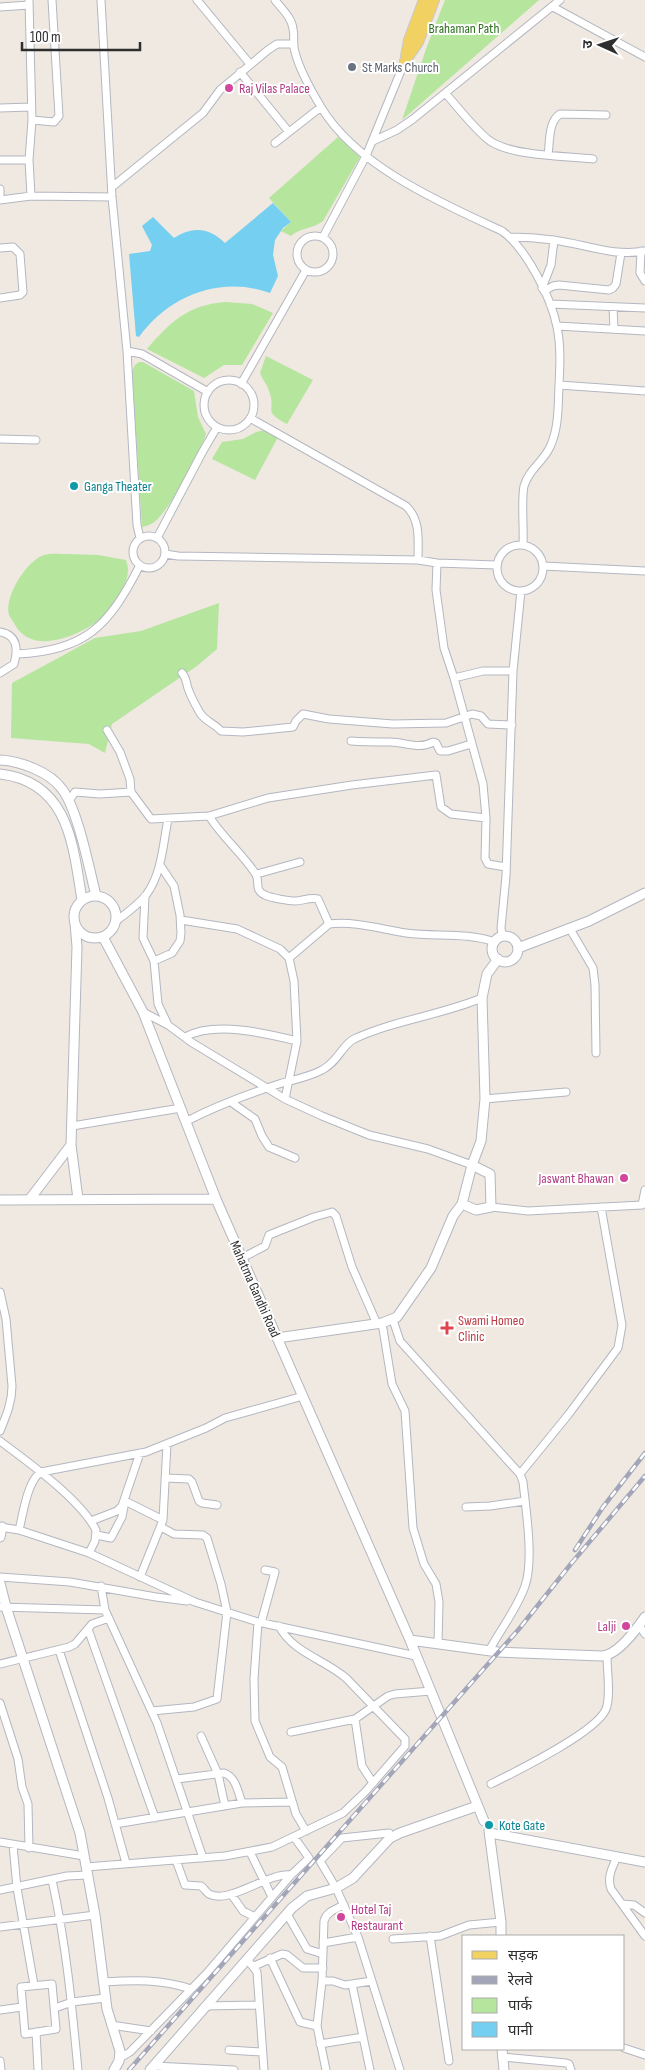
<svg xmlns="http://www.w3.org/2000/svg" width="645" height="2070" font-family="'Sofia Sans Condensed','Noto Sans Devanagari',sans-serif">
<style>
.green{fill:#b6e59e}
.water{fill:#75cff0}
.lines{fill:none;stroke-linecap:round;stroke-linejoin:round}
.street-casing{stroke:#b4b7c1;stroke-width:9}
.secondary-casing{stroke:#b4b7c1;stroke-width:11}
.primary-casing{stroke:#c9c9c9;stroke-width:12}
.street{stroke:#fff;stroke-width:7}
.secondary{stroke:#fff;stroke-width:9}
.primary{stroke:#f2d163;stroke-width:10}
.rail-casing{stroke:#a3a6b8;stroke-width:4.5}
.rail{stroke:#fff;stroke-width:2.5;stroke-dasharray:8;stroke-linecap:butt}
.worship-dot{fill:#6b7280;stroke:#fff;stroke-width:2}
.hotel-dot{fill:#d1479c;stroke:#fff;stroke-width:2}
.culture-dot{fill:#0f9aa8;stroke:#fff;stroke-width:2}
.health-dot{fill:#e0444e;stroke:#fff;stroke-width:2}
.labels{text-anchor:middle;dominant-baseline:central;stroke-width:4;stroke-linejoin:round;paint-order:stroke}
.park-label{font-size:14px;fill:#2c6e1b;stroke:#fff}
.worship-label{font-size:14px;fill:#5b616d;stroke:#fff;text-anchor:start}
.hotel-label{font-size:14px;fill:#b23c85;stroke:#fff;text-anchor:start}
.culture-label{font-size:14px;fill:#0d838f;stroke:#fff;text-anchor:start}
.street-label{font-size:14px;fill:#2e2e2e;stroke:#fff}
.health-label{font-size:14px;fill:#be3a42;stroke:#fff;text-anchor:start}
</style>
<rect width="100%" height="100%" fill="#efe9e1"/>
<!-- green -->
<path class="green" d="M445 0H539L402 120 426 49Z
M338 137 360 157 323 221C313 229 301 227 291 236L281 231 291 222 269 198Z
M225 302 252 304 273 313 242 365H224L204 378 147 349C170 322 188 305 225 302Z
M266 356 313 380 287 424C261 410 277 411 269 391 267 384 262 379 260 373Z
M139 362H143L194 391 198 417 206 434C200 453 169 512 153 523 150 525 146 526 142 527L132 371 135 365Z
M265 430 278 437 255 480 212 459 222 442 243 439 256 432Z
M67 554 98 555 126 560C133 579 120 592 110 608 100 622 85 630 70 636 50 643 28 646 15 625 14 622 10 618 9 615 4 597 26 561 44 555 50 553 60 554 67 554Z
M219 603 217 649 197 666 112 724 105 753 89 744 11 738 12 683 95 638 141 631Z"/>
<!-- water -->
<path class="water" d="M273 203 291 222 283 228 275 240 273 255 278 276 270 293C221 275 169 295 139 337L136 336 129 254 150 251 152 245 142 226 153 217 174 238C192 226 209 227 225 243Z"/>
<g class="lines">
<defs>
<path id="street" d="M101 0 112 197 127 351 137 525 140 538
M197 0 250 64
M275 0C282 9 292 18 293 29 295 37 292 44 295 52 299 68 312 92 321 107 356 166 441 203 502 231 526 248 551 297 557 327 561 346 560 366 559 385
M0 7 29 5
M553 7 645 57
M240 72 289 132
M445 93C458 107 475 130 490 141 512 156 565 156 593 159
M0 108 31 107
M32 120 54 122 59 116 52 0
M373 141 397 130 413 119 560 0
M275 143 321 107
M548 155C550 142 548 122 560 114L606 115
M0 160H29L32 120 29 0
M29 160 31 196
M112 187 203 113 220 90 268 50 277 44H294
M0 189V200
M0 200 31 196 112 197
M297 254a18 18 0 1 1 36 0a18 18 0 1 1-36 0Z
M323 237 366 156 405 61
M510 237C524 237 539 238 553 240 585 244 613 257 645 251
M0 248 13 247 20 254 23 292 20 295 0 298
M641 251 640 273 645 281
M542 288 551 265 554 240
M544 291 553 286 559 285 609 290 613 288 616 284 621 253
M550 304 645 308
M613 307 614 329
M557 326 645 331
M127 351 142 354 208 392
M204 405a25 25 0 1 1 50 0a25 25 0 1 1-50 0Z
M241 384 306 270
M250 418 406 506C421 520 418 541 418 560
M0 439 36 440
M133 552a16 16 0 1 1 32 0a16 16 0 1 1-32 0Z
M157 538 203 451 217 427
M497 568a23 23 0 1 1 46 0a23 23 0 1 1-46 0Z
M523 545C524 528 521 501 524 486 529 469 543 462 550 447 559 428 558 406 559 385L645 391
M165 554 178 556 418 560 437 563 497 565
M437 563 436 590 444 648 454 678 483 784 486 818 485 858 488 864 506 867
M543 566 645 571
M0 632C18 635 18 650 14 664L0 673
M17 654C86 651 109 625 139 567
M182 673C187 678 186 685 189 691 192 699 196 706 200 713 206 722 214 723 221 731L243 732 293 727 296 721 303 714 329 719 393 724 446 723 472 714 481 716 488 724 512 725
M454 678 483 671H513
M107 730 120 752 130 779 131 792 151 819 209 816 268 798 352 785 436 775 441 807 451 814 486 818
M351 741C364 742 377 742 390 742 405 742 419 750 433 742L436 743 440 751H448L471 744
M69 801 75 792 100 794 131 792
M209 816C222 837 241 852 255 873 261 881 253 890 265 895 271 898 289 901 295 901 303 901 309 897 318 899L329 924
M257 874 300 862
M145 896 143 938 154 961 158 1004 168 1025
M181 920 237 929 280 949 289 958 294 981 297 1041 285 1099
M116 921C127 913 138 905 146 895 162 874 163 844 168 819
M570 929 593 968 595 985 596 1053
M502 935 501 928 506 876 513 671 521 591
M289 958 329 924C356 921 380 929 406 933 436 937 466 932 495 942
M154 961 172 953 180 941 181 933 180 915 174 886 160 865
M143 1012 168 1025 191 1042 285 1099 322 1116 369 1135 428 1149 472 1165
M185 1037C215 1021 265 1033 297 1041
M485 1099 566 1092
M231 1102 255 1119 262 1136 269 1147 295 1158
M187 1121C216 1106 248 1094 279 1084 293 1080 309 1077 322 1070 338 1062 342 1045 354 1039 395 1020 441 1015 482 998
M72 1126 181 1108
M491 1207 528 1211 642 1205 645 1190
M242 1258 265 1246 269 1235 314 1217 332 1212 336 1216 352 1267 377 1324
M0 1292 6 1319 12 1386C12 1403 6 1416 0 1431
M393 1320 400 1341 520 1474 523 1482C526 1510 534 1561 525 1586 517 1609 500 1630 489 1651
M382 1323 392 1384 405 1411 413 1528 424 1564 436 1584 439 1602 438 1644
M0 1441C28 1462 80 1499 96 1530L95 1541 89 1553
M520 1474 568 1415 618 1348 622 1325 601 1207
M165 1478 189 1479 192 1482 199 1501 202 1503 217 1505
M466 1507 490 1506 525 1501
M91 1521 117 1511 122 1506 140 1453
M0 1527 19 1530 89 1553 195 1602 258 1622 416 1656
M19 1530C23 1515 27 1481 41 1472L146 1452 206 1428 225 1418 303 1396
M97 1535 111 1538 122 1517 125 1501 163 1520
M0 1577 70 1582 156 1597 187 1601
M140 1577 163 1520 167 1444
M101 1586 105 1610 157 1723 203 1858
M0 1607 105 1610
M258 1622 254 1679 255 1721 270 1757 282 1767 296 1814 306 1831
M261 1623 275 1572 265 1570
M639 1625 645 1634
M88 1629 155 1818
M59 1650 108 1798 126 1863
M0 1664 69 1647 75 1644 92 1624 109 1618
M0 1703 18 1759 22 1787 28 1804 29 1848
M152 1711 194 1707 217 1699 227 1612 221 1584 207 1538 203 1535 174 1534 161 1527
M355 1719 362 1766 373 1783
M291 1732 355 1719 388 1696 395 1694 431 1691
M201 1736 218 1774 225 1806
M177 1779 224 1773C236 1777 238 1792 242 1803
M491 1784C515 1772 597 1732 606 1709 611 1697 607 1670 607 1656
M115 1824 242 1803 292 1802
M389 1833 342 1838 320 1861 336 1888 358 1937 400 2070
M0 1842 84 1856
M13 1845 17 1888 34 1985
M250 1852 272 1897
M617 1857C612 1868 607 1877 611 1889L645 1936
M176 1860 185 1885 201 1886C204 1888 206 1892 209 1894 229 1905 268 1872 291 1875
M86 1867 225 1856 272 1847 343 1813 365 1792 405 1746V1739L346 1678C324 1659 293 1653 279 1626
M52 1880C66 1943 72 2006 78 2070
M0 1890 67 1876 88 1875
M231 1894 243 1911 255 1917
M622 1904 634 1905 645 1913
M287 1914 307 1949 323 1954
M0 1927 95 1915
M430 1936 449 2061
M393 1939 440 1936 469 1925 501 1922
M323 1943 358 1937
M270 1958 300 2022 317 2026
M247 1959 257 1972 264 2070
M254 1966 282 1954 287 1955 303 1968H323
M322 1981H333L345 1985 372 1981
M103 1982C135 1980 161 1979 191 1989
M52 1984 56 2029 25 2034 21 1987Z
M352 1984 370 2070
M205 2006 258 2005
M55 2008 72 2002 105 1998
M0 2010 22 2007
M111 2025 151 2031
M36 2032 38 2070
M320 2044 363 2037
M624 2048 645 2055
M229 2050 262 2052
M502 2057 566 2063 569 2064 571 2070
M120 2058 130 2052 207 1973 291 1875 309 1858 294 1837
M0 2061 1 2070
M154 2066 234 2070
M326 2070 317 2026 322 1981 324 1921C326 1912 336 1909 344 1905"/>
<path id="secondary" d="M0 760C20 761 50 772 62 789 78 810 89 868 96 896
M0 774C69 782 73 845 82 900
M74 917a21 21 0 1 1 42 0a21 21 0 1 1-42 0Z
M75 923 77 947 71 1145 78 1199
M492 949a13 13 0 1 1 26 0a13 13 0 1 1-26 0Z
M103 937 143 1012 216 1199 410 1640 484 1821
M518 948 589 921 645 893
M472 1165 481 1141 485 1099 482 998 487 974 498 959
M472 1165 490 1174 491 1207 476 1210 462 1204Z
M0 1200 216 1199
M29 1200 71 1145
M277 1338 382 1323 397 1317 431 1268 453 1216 462 1204
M0 1537 2 1527
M0 1583 6 1607 80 1833 95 1915 107 2009 120 2051 119 2061 114 2070
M410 1640 498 1652 602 1656C618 1655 636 1630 645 1617
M489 1831 501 1922V1936
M490 1833 645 1862
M502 2049 504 2070
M150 2070 292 1908 307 1896 336 1888 353 1878 390 1838 400 1833 477 1806"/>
<path id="primary" d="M406 56 409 40 424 0
M405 61 418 42 434 0"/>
</defs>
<!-- street casing -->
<use href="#street" class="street-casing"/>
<!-- secondary casing -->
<use href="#secondary" class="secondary-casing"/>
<!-- primary casing -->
<use href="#primary" class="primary-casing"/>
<!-- street -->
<use href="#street" class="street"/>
<!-- secondary -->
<use href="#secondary" class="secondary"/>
<!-- primary -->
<use href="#primary" class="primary"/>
<defs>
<path id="rail" d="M575 1550 603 1507 645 1453
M129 2070 519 1629 570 1565 645 1476"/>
</defs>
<!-- rail casing -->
<use href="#rail" class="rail-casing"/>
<!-- rail -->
<use href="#rail" class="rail"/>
</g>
<!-- markers -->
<circle class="worship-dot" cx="352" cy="67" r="5"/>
<g class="hotel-dot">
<circle cx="229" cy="88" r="5"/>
<circle cx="624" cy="1178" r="5"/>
<circle cx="626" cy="1626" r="5"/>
<circle cx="341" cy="1917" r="5"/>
</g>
<g class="culture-dot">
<circle cx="74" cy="486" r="5"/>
<circle cx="489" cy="1825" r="5"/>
</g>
<path class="health-dot" d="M444.5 1320.5h5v5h5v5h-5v5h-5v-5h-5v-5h5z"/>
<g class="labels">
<!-- park labels -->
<g class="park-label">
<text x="464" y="28">Brahaman Path</text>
</g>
<!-- worship labels -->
<g class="worship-label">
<text x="362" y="67">St Marks Church</text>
</g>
<!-- hotel labels -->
<g class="hotel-label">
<text x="239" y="88">Raj Vilas Palace</text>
<text x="614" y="1178" text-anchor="end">Jaswant Bhawan</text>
<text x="616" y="1626" text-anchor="end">Lalji</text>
<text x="351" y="1909">Hotel Taj<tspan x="351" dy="16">Restaurant</tspan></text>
</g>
<!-- culture labels -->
<g class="culture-label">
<text x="84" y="486">Ganga Theater</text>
<text x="499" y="1825">Kote Gate</text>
</g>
<!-- street labels -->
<g class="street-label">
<text transform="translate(255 1289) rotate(66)">Mahatma Gandhi Road</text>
</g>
<!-- health labels -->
<g class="health-label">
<text x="458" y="1320">Swami Homeo<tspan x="458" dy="16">Clinic</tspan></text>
</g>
</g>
<!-- legend -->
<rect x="462" y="1935" width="162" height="115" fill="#ffffff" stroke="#ababab"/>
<rect x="472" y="1951" width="25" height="8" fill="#f2d163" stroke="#ababab"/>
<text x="508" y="1960" font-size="15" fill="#2e2e2e">सड़क</text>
<rect x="472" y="1976" width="25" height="8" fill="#a3a6b8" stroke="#ababab"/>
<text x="508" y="1985" font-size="15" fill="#2e2e2e">रेलवे</text>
<rect x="472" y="1998" width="25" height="15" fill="#b6e59e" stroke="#ababab"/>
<text x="508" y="2010" font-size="15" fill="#2e2e2e">पार्क</text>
<rect x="472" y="2022" width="25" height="15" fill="#75cff0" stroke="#ababab"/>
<text x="508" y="2035" font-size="15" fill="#2e2e2e">पानी</text>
<!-- north arrow -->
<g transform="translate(600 45) rotate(273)" stroke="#ffffff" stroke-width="4" paint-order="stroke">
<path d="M0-4L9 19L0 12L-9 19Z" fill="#2e2e2e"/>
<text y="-8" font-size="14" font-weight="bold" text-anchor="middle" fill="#2e2e2e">उ</text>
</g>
<!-- scale -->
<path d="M22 42v8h118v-8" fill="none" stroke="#2e2e2e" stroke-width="2.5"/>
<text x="30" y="42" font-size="15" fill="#2e2e2e" stroke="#ffffff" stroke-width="4" paint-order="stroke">100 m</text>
</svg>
